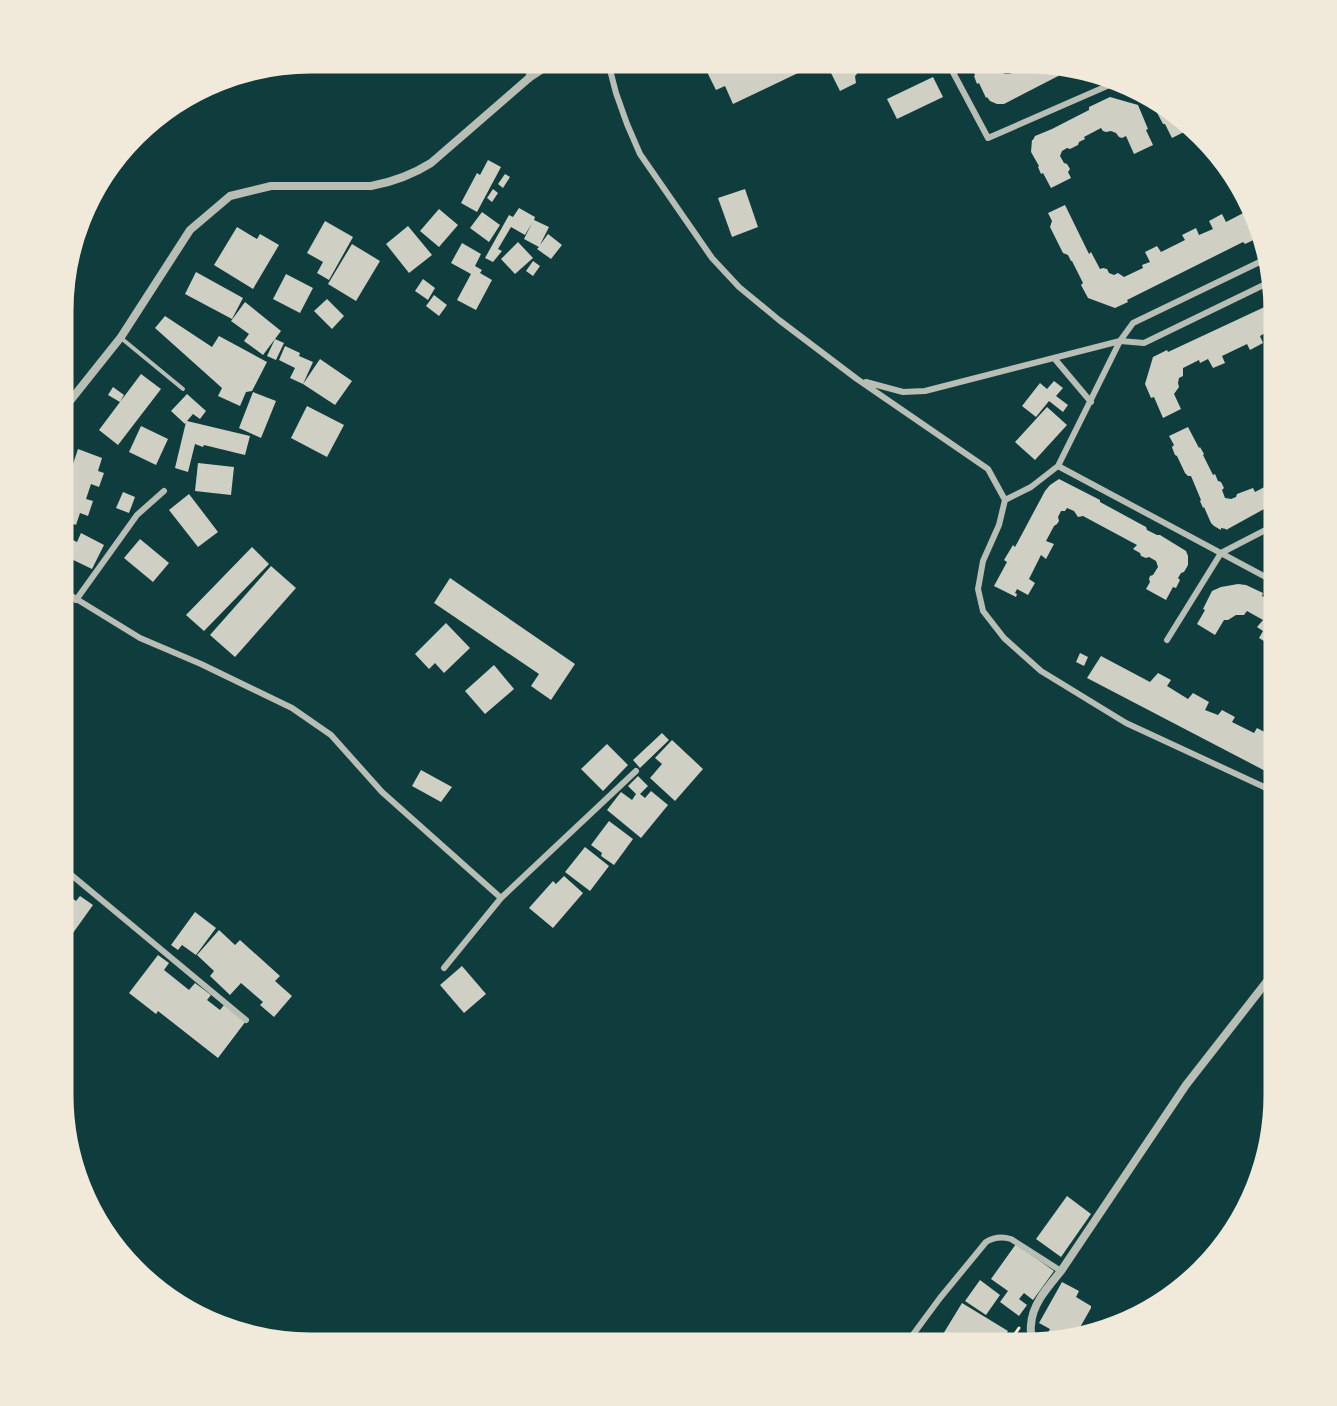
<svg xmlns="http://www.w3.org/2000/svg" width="1337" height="1406" font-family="'DM Sans',sans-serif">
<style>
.building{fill:#cfcfc3}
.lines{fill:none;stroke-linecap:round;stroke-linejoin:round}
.path{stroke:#f1e9da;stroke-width:3}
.service{stroke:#b8beb3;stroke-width:4}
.minor{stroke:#b8beb3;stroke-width:6}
.tertiary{stroke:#b8beb3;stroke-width:8}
.rim{fill:none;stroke:#f1e9da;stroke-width:3}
</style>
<rect width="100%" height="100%" fill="#0f3d3e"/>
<!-- building -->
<path class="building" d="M716 63H819L733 104 725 86 716 90 708 74 710 69 718 65Z
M826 63H852L857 74 855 76 856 83 840 91Z
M970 63H997L996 65 1000 72 1005 74H1010L1027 64H1059L1077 70 1068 75 1066 72 1004 104H997L990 101 987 97 986 98 979 83 977 84 974 76 975 75Z
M933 77 943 97 897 119 887 99Z
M1110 97 1138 105 1148 129 1146 130 1153 145 1134 154 1126 136 1122 138 1119 137 1116 133 1111 131 1106 132 1103 131 1101 128 1084 137 1085 139 1079 142 1078 145 1070 149 1067 148 1062 151 1060 156 1064 163 1067 164 1070 169 1068 172 1071 178 1051 188 1043 173 1041 174 1038 167 1039 166 1031 152 1032 140H1033L1035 136 1052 129 1089 110V107Z
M1154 98 1188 130 1172 138 1165 124H1163L1152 103Z
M488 160 501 167 477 212 461 203 477 173 480 175Z
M505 174 510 177 503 188 498 184Z
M493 189 498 193 492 202 487 198Z
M745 189 758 227 732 237 718 198Z
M1065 205 1089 254 1091 252 1100 269 1103 268 1107 269 1109 273 1114 275 1118 273 1124 277 1143 268 1142 265 1150 262 1145 252 1157 246 1161 252 1185 240 1182 235 1196 228 1199 235 1213 229 1209 221 1222 214 1226 222 1251 209 1263 233 1259 234 1260 237 1245 244 1243 242 1127 300 1128 302 1115 308 1088 298 1081 285 1083 283 1072 261H1071L1068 255 1063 253 1050 227 1052 221 1048 213Z
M519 208 535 217 534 220 549 227 540 245 548 234 562 245 551 259 537 249 539 247 524 239 532 223 525 235 511 227 498 249 502 251 493 262 485 258 509 215 513 217Z
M439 209 458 225 439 247 420 231Z
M482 212 500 225 489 242 470 228Z
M325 221 353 237 329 280 317 273 323 262 307 253Z
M408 226 432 255 409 273 386 244Z
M237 227 257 239 260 234 279 245 253 289 214 265Z
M518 242 533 258 515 274 501 259Z
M462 243 481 254 475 266 482 270 480 273 492 280 476 310 457 300 471 274 451 263Z
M352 244 380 261 356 301 328 284Z
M533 261 540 266 533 276 526 271Z
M196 272 243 298 232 319 185 294Z
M286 274 313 288 300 313 273 299Z
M423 279 435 288 428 300 415 291Z
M434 295 447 305 439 316 426 306Z
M327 299 344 316 332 329 314 311Z
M245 302 281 331 263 355 244 341 249 334 231 321Z
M1275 302V340L1271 330 1260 336 1263 343 1250 350 1247 344 1222 356 1225 363 1213 368 1208 359 1200 363 1199 360 1183 368V376L1179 378 1178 383 1179 387 1174 394 1181 409 1163 418 1154 397 1151 398 1145 384 1153 357 1167 350 1168 352Z
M165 316 212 347 219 336 267 362 252 391 246 392 240 406 218 396 222 388 155 328Z
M275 339 284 343 276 360 267 356Z
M285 346 300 353 299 356 313 362 303 384 290 378 295 368 279 360Z
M320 359 352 381 335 405 303 384Z
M141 374 161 389 118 445 99 430Z
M1054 381 1063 388 1056 396 1068 405 1063 412 1049 401 1036 417 1022 406 1040 383 1047 389Z
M113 387 124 395 120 402 108 395Z
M253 392 276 401 261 438 239 428Z
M187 394 206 411 200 419 193 414 187 421 250 436 245 455 204 445 203 447 195 444 188 472 175 468 186 422 185 424 171 411Z
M307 406 344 425 327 457 291 438Z
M1047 407 1067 425 1035 460 1015 442Z
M141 426 168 439 156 465 129 452Z
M1188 427 1199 448 1200 447 1204 454 1203 455 1213 475 1215 474 1218 481 1221 482 1224 488 1222 490 1225 498 1231 499 1236 497 1237 494 1253 488 1255 492 1270 484 1268 479 1270 476 1275 473V503L1226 530V529L1221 528V530L1214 526 1211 523 1204 507 1203 508 1200 501 1201 500 1191 476H1188L1185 473 1177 456 1175 455 1173 450 1172 447 1174 445 1169 436Z
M78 449 102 458 98 471 104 473 99 487 91 484 86 499 93 501 88 516 80 513 76 525 65 521V488Z
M198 463 234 467 231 495 195 491Z
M1059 479 1100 500V502L1146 527 1147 530 1157 535H1160L1186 551 1188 556V565L1184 572 1181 573 1178 578 1180 580 1176 588 1173 587 1166 600 1146 589 1150 582 1149 579 1150 576 1153 575 1158 567 1156 561 1149 557 1146 558 1141 556 1140 553 1133 549 1137 545 1083 516 1078 517 1074 511 1067 508 1065 511H1061L1058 517 1059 521 1057 524 1054 526 1046 541 1054 544 1046 559 1041 555 1029 579 1035 583 1028 595 1017 589 1015 593 1017 594 1016 597 994 586 1007 562 1004 560 1013 545 1015 547 1045 491 1050 485Z
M123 492 135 497 129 513 116 508Z
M189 494 218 532 198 547 169 510Z
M81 533 104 545 92 569 65 556V552L71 539 77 542Z
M140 539 169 563 153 582 124 558Z
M252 547 269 564 204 631 186 615Z
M271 566 296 588 235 657 210 635Z
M450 578 575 664 551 700 531 686 539 674 434 603Z
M1238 584 1246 585 1263 593 1262 596 1274 603 1272 607 1275 609V642L1272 646 1259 638 1263 631 1257 627 1263 620 1247 611 1244 615H1236L1228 620H1224L1215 635 1197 624 1205 610 1203 609 1212 591 1221 587Z
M446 623 470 648 444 673 435 663 429 669 415 654Z
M1080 653 1088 657 1084 666 1076 662Z
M1101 656 1150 682 1158 673 1171 680 1167 686 1188 699 1193 693 1209 702 1205 710 1218 715 1222 710 1235 717 1232 722 1254 733 1257 728 1272 736 1267 745 1275 750V776L1087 678Z
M494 665 514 689 485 714 465 691Z
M662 733 669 740 640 768 633 760Z
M672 740 703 769 675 801 650 778 662 764 655 758Z
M607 744 628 765 603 791 581 769Z
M421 770 452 787 441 802 412 786Z
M638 776 648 786 640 794 645 798 651 791 668 805 641 838 607 810 621 792 632 800 636 794 628 786Z
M609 821 633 839 614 865 601 856 602 853 591 845Z
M585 847 609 866 590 891 565 872Z
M564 876 583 893 553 928 529 908 553 881 556 884Z
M68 895 76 901 80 896 93 905 68 940 63 936V901Z
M195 912 216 928 196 955 182 945 178 950 171 945Z
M219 930 235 945 240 940 280 976 275 981 292 996 274 1017 260 1005 263 1002 241 983 230 995 210 976 214 971 197 955Z
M158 955 169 963 164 970 189 990 195 983 211 995 207 1000 220 1010 224 1005 246 1021 218 1058 158 1011 156 1014 129 993Z
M462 966 486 994 464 1013 440 985Z
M1067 1196 1091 1214 1061 1257 1036 1239Z
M1016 1244 1054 1271 1033 1300 1024 1293 1019 1299 1027 1305 1019 1316 1000 1302 1008 1291 991 1279Z
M980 1280 1000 1295 986 1315 965 1301Z
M1062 1282 1079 1291 1076 1297 1091 1306V1308L1074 1338 1041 1344 1050 1329 1039 1323Z
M962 1303 1008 1331 1000 1344H937Z"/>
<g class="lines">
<!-- path -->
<path class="path" d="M1008 1344 1019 1328"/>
<!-- service -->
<path class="service" d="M121 338 183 389"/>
<!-- minor -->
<path class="minor" d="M608 62 616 93 627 124 640 154 712 258 739 287 779 320 857 379 988 469 1005 500 999 525 983 561 978 589 983 611 1004 638 1041 671 1126 723 1275 792
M948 63 988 138 1114 83
M1054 358 1091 402
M866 382 903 392 925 391 1120 341 1144 343 1272 281
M1058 466 1275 582
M1005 500 1031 487 1058 466 1120 341 1133 323 1268 258
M65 592 140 638 201 664 292 708 331 735 382 792 501 898
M76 600 137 515 164 491
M1167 640 1221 553 1275 525
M63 868 246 1020
M444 968 501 898 636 771
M1141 1314 1166 1301
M906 1344 940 1298 986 1242C994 1237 1001 1236 1011 1239L1061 1271"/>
<!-- tertiary -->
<path class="tertiary" d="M529 78 535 62
M66 406 121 337 190 230 230 196 271 186H371C393 182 412 175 431 163L529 78 553 62
M1032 1344C1032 1338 1030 1331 1031 1325 1032 1304 1048 1287 1061 1271L1186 1085 1275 971"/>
</g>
<!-- crop -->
<path d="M0 0H1337V1406H0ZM311 72H1026A239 239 0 0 1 1265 311V1095A239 239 0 0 1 1026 1334H311A239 239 0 0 1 72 1095V311A239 239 0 0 1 311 72Z" fill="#f1e9da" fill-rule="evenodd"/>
<path class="rim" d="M311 72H1026A239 239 0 0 1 1265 311V1095A239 239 0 0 1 1026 1334H311A239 239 0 0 1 72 1095V311A239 239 0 0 1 311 72Z"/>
</svg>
